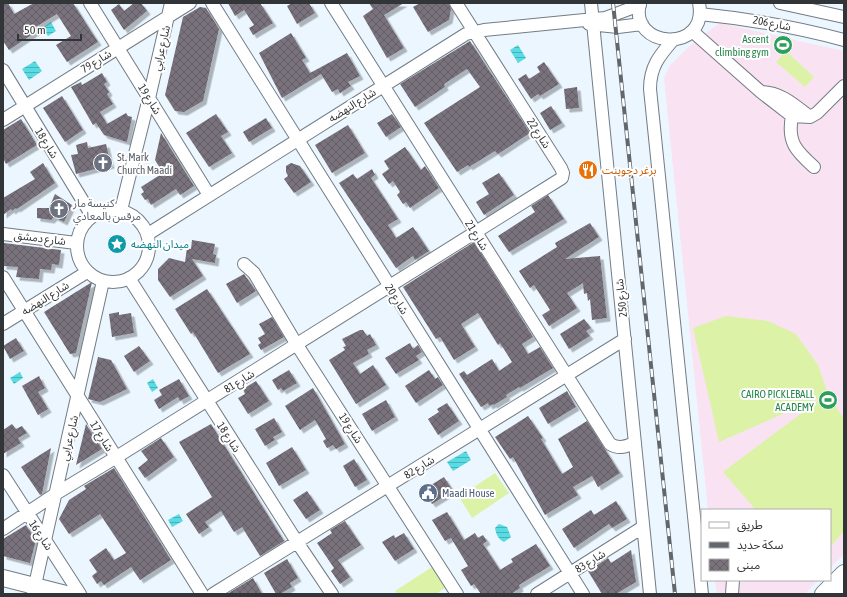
<svg xmlns="http://www.w3.org/2000/svg" width="847" height="597" font-family="'Asap Condensed','Noto Sans Arabic',sans-serif">
<style>
.education{fill:#f9e3f2}
.grass{fill:#dcf2a6}
.water{fill:url(#water-rules)}
.building{fill:url(#building-cross-hatch);filter:url(#shadow)}
.lines{fill:none;stroke-linecap:round;stroke-linejoin:round}
.minor-casing{stroke:#737c84;stroke-width:14}
.major-casing{stroke:#737c84;stroke-width:18}
.minor{stroke:#fff;stroke-width:12}
.major{stroke:#fff;stroke-width:16}
.rail-casing{stroke:#61676c;stroke-width:4}
.rail{stroke:#fff;stroke-width:2.5;stroke-dasharray:8;stroke-linecap:butt}
.labels{text-anchor:middle;dominant-baseline:central;stroke-width:4;stroke-linejoin:round;paint-order:stroke}
.street-label{font-size:11px;fill:#313538;stroke:#fff}
.leisure-label{font-size:11px;fill:#27864d;stroke:#fff;text-anchor:end}
.worship-label{font-size:11px;fill:#5b616d;stroke:#fff;text-anchor:start}
.food-label{font-size:11px;fill:#c56008;stroke:#fff;text-anchor:start}
.culture-label{font-size:11px;fill:#0d838f;stroke:#fff;text-anchor:start}
.service-label{font-size:11px;fill:#4e5e75;stroke:#fff;text-anchor:start}
</style>
<defs>
<pattern id="water-rules" width="6" height="5" patternUnits="userSpaceOnUse"><rect width="6" height="5" fill="#58dbe2"/><path d="M0 2.5h6" fill="none" stroke="#49b2b8"/></pattern>
<pattern id="building-cross-hatch" width="8" height="8" patternUnits="userSpaceOnUse"><rect width="8" height="8" fill="#79727b"/><path d="M0 0l8 8M0 8l8-8" fill="none" stroke="#645e66"/></pattern>
<filter id="shadow"><feDropShadow dx="3.5" dy="3.5" stdDeviation="0" flood-color="#0004"/></filter>
</defs>
<rect width="100%" height="100%" fill="#ebf6ff"/>
<!-- education -->
<path class="education" d="M720 23 844 51V554L830 568V510H708L664 78 670 65 695 41Z
M715 580H818L805 594H717Z"/>
<!-- grass -->
<path class="grass" d="M786 51 814 77 805 87 776 62Z
M726 316 768 321 796 334 818 365 828 394 844 419V531L830 547V510H756L723 472 826 395 719 442 693 328Z
M495 473 509 493 472 518 459 497Z
M432 567 445 588 436 594H397L395 591Z"/>
<!-- water -->
<path class="water" d="M51 22 56 31 48 36 42 28Z
M518 45 526 58 518 63 510 50Z
M35 61 42 71 29 80 22 69Z
M20 372 23 378 14 384 10 378Z
M153 379 158 388 152 392 147 383Z
M466 451 471 460 453 471 447 462Z
M179 514 183 521 172 527 168 520Z
M499 524 507 527 511 537 504 542C498 539 496 534 495 528Z"/>
<!-- building -->
<path class="building" d="M3 3H8L14 14 34 3H73L98 42 67 62 56 45 71 36 57 14 34 28 37 31 9 50 3 41Z
M134 3H141L147 11 124 30 111 10 119 4 124 11Z
M228 3H260L273 23 253 35 249 28 254 25 244 10 235 16Z
M292 3H309L315 13 297 24 287 6Z
M369 3H404L384 15 404 48 387 58 363 16 373 9Z
M420 3H449L451 9 449 20 428 32 413 7Z
M200 7 206 8 219 29 203 101 184 112 175 111 165 95 183 17Z
M291 33 306 58 302 60 310 73 347 53 360 76 348 82 351 86 340 93 338 89 332 92 321 74 282 98 259 53Z
M470 41 530 133 498 154 495 151 469 167 468 165 457 172 424 123 480 87 467 69 444 84 445 87 415 107 400 84Z
M544 62 559 84 540 96 538 94 531 99 518 79 526 74 529 79 540 72 537 67Z
M102 73 107 82 104 84 109 92 107 94 113 104 100 112 107 124 126 113 128 116 132 117 127 142 104 135 96 123 93 125 71 87 81 82 82 85Z
M577 87 579 108 566 109 564 89Z
M62 96 83 130 65 142 43 108Z
M551 106 562 123 550 130 540 113Z
M216 114 228 132 221 136 232 153 209 167 186 133Z
M392 114 401 127 386 137 377 123Z
M266 118 272 128 249 142 243 132Z
M21 119 37 145 6 164 3 158V130Z
M348 125 365 153 332 173 315 145Z
M161 133 194 186 180 195 176 189 151 205 148 199 145 200 141 194 144 192 141 187 163 173 155 160Z
M87 142 88 148 106 144 111 165 76 174 71 155 78 154 76 145Z
M405 147 421 170 425 166 439 188 410 208 406 202 403 204 397 195 400 192 393 181 389 184 382 174 389 169 384 161Z
M43 163 55 183 17 209 16 208 12 211 11 209 3 215V198L35 179 30 172Z
M291 163 300 166 311 182 294 193 284 179 288 176 286 172V166Z
M372 169 375 175 371 178 398 219 388 225 396 238 413 227 429 251 415 260 413 256 396 268 339 183 353 174 357 179Z
M499 173 514 195 484 215 476 202 489 194 482 183Z
M55 194 72 205 64 222 54 217 51 220 37 218V208H49Z
M548 195 564 219 509 252 498 236 535 212 531 206Z
M590 223 599 237 565 259 600 256 607 318 592 320 590 299 588 301 587 293 584 294 583 283 567 293 577 308 549 326 542 315 550 310 534 285 530 288 519 271 557 247 555 243Z
M192 240 215 244 213 254 216 255 215 263 192 259 203 276 170 297 158 280V269L169 258 185 262 187 248 191 249Z
M474 242 533 337 522 344 528 354 540 347 553 368 520 388 519 387 506 395 507 397 494 405 493 404 489 406 488 403 481 407 459 374 464 371 467 375 492 359 499 371 512 362 500 343 498 345 478 313 461 324 475 347 454 360 440 337 436 339 403 287Z
M4 243 61 250 59 265 52 264 51 270 40 269 39 279 16 277 18 267 3 266Z
M244 274 256 291 237 303 226 284Z
M92 282 76 353 70 354 44 312Z
M207 289 250 354 218 373 193 332 191 334 175 309Z
M119 312V315L131 313 134 333 112 337 109 314Z
M272 317 284 337 261 350 258 345 261 343 258 338 265 334 259 324Z
M584 319 591 328 586 331 590 336 569 349 560 334Z
M360 330H363L367 336 370 334 376 345 367 350 369 354 353 363 360 374 373 365 386 385 356 404 329 360 345 350 343 347 346 346 342 339Z
M16 338 24 351 10 359 3 346Z
M410 343 413 349 418 345 422 352 416 356 419 360 396 374 385 358Z
M139 346 150 361 134 372 124 356Z
M98 357 111 360 127 389 100 402 88 399Z
M289 370 297 383 283 391 281 388 278 390 272 380Z
M429 370 435 379 438 377 443 385 416 403 405 386Z
M39 376 45 388 38 392 48 409 38 415 22 386Z
M179 379 189 396 180 401 178 397 159 409 154 400 162 395 159 390Z
M256 381 269 401 248 414 238 398 245 394 243 389Z
M313 388 345 444 336 449 333 445 327 448 323 441 326 439 315 420 300 430 285 406Z
M567 391 576 407 548 424 539 408Z
M386 400 395 417 372 431 362 414Z
M447 403 459 421 438 435 428 419 439 412 437 409Z
M528 416 543 438 541 439 562 474 573 467 558 439 587 421 620 473 598 487 592 476 573 487 578 495 545 515 513 457 510 459 495 437Z
M274 418 282 432 273 437 275 440 265 446 255 429Z
M12 424 16 429 22 426 27 433 18 438 21 443 3 454V430Z
M86 424 102 449 76 465Z
M211 424 284 541 260 556 242 527 234 532 221 511 205 522 209 527 199 534 186 514 212 497 179 442Z
M161 438 174 457 145 478 138 468 148 460 141 451Z
M292 447 306 470 279 486 266 463Z
M51 448 42 494 40 495 21 467Z
M354 459 367 480 355 487 343 466Z
M114 468 171 560 140 580 131 567 104 585 101 581 97 584 92 576 97 572 89 560 106 548 114 560 126 553 100 514 69 534 59 519 69 500 86 489 84 486Z
M444 477 453 491 432 504 423 490Z
M307 491 320 510 306 519 293 500Z
M616 501 627 519 612 528 609 524 574 548 562 529 591 510 594 515Z
M447 512 464 540 475 533 478 538 483 535 487 541 483 544 500 570 513 562 511 559 536 544 550 566 519 585 520 588 511 594H481L474 584 471 586 461 570 468 566 451 538 445 541 432 520Z
M345 521 361 545 338 560 350 577 340 584 331 571 334 568 317 543 332 533 330 530Z
M26 525 36 540 30 563 3 556V539Z
M404 533 414 549 395 561 382 542 394 535 395 538Z
M631 550 636 582 616 594H602L588 571 608 558 611 563Z
M287 559 298 578 290 583 292 587 280 594H276L264 573Z
M253 578 262 594H227Z"/>
<g class="lines">
<defs>
<path id="minor" d="M90 3 209 195
M212 3 583 594
M331 3 610 444C620 450 626 446 635 443
M591 3 650 594
M640 3C628 49 709 54 699 3
M780 3 844 17
M700 14C749 19 796 27 844 40
M589 24 618 27 642 24
M692 31 761 92 792 116 810 117 817 113 844 86
M673 40C659 56 650 67 650 89L702 594
M3 70 92 216
M762 92C782 93 794 105 810 117
M792 116C787 142 796 151 814 167
M3 120 190 3
M77 246a36 36 0 1 1 72 0a36 36 0 1 1-72 0Z
M121 210 149 98 171 3
M3 234 76 243
M148 234 466 34 484 30 605 18 640 5
M244 264 254 273 297 345 457 594
M3 277 202 594
M129 278 297 542 332 594
M3 324 87 272
M3 475 80 594
M3 529 57 493 115 458 562 178 563 173 561 168 456 3
M826 592 844 590
M33 594 103 281
M213 594 625 339
M537 594 643 527
M732 594 733 580"/>
<path id="major" d="M3 578 66 594
M823 594 844 573"/>
</defs>
<!-- minor casing -->
<use href="#minor" class="minor-casing"/>
<!-- major casing -->
<use href="#major" class="major-casing"/>
<!-- minor -->
<use href="#minor" class="minor"/>
<!-- major -->
<use href="#major" class="major"/>
<defs>
<path id="rail" d="M613 3 675 594"/>
</defs>
<!-- rail casing -->
<use href="#rail" class="rail-casing"/>
<!-- rail -->
<use href="#rail" class="rail"/>
</g>
<!-- icons -->
<defs>
<symbol id="stadium-disc" viewBox="-11 -11 22 22"><circle r="9.5" fill="#2e9e5b" stroke="#fff"/><path d="M0-5a6.5 5 0 1 0 0 10a6.5 5 0 1 0 0-10ZM-3.5-1.8h7v3.6h-7Z" fill="#fff"/></symbol>
<symbol id="church-disc" viewBox="-11 -11 22 22"><circle r="9.5" fill="#6b7280" stroke="#fff"/><path d="M-1.2-6h2.4v3.5h3.3v2.4h-3.3V6h-2.4V-.1h-3.3v-2.4h3.3Z" fill="#fff"/></symbol>
<symbol id="restaurant-disc" viewBox="-11 -11 22 22"><circle r="9.5" fill="#e8710a" stroke="#fff"/><path d="M-5-6h1v4h1v-4h1v4h1v-4h1v5L-1.5 .5V6h-2V.5L-5-1ZM5-6V6H3V1.5H1.5Q1.5-4 5-6Z" fill="#fff"/></symbol>
<symbol id="sight-disc" viewBox="-11 -11 22 22"><circle r="9.5" fill="#0f9aa8" stroke="#fff"/><path d="M0-6L1.8-2.2L6-1.7L2.9 1.2L3.7 5.4L0 3.3L-3.7 5.4L-2.9 1.2L-6-1.7L-1.8-2.2Z" fill="#fff"/></symbol>
<symbol id="civic-disc" viewBox="-11 -11 22 22"><circle r="9.5" fill="#5c6f8a" stroke="#fff"/><path d="M-.6-6.5H3V-4.5H.6V-3L4-1V1h2V6H-6V1h2V-1L-.6-3ZM-1.2 2.5V6h2.4V2.5Z" fill="#fff"/></symbol>
</defs>
<g fill-rule="evenodd">
<use href="#stadium-disc" x="772" y="34" width="22" height="22"/>
<use href="#church-disc" x="92" y="152" width="22" height="22"/>
<use href="#restaurant-disc" x="577" y="159" width="22" height="22"/>
<use href="#church-disc" x="48" y="198" width="22" height="22"/>
<use href="#sight-disc" x="106" y="233" width="22" height="22"/>
<use href="#stadium-disc" x="817" y="389" width="22" height="22"/>
<use href="#civic-disc" x="417" y="482" width="22" height="22"/>
</g>
<g class="labels">
<!-- street labels -->
<g class="street-label">
<text transform="translate(772 23) rotate(11)">شارع 206</text>
<text transform="translate(161 48) rotate(-77)">شارع عرابي</text>
<text transform="translate(96 61) rotate(-32)">شارع 79</text>
<text transform="translate(150 99) rotate(58)">شارع 19</text>
<text transform="translate(352 105) rotate(-32)">شارع النهضه</text>
<text transform="translate(539 133) rotate(57)">شارع 22</text>
<text transform="translate(47 143) rotate(58)">شارع 18</text>
<text transform="translate(477 235) rotate(58)">شارع 21</text>
<text transform="translate(40 238) rotate(7)">شارع دمشق</text>
<text transform="translate(45 298) rotate(-32)">شارع النهضه</text>
<text transform="translate(621 298) rotate(-96)">شارع 250</text>
<text transform="translate(397 299) rotate(58)">شارع 20</text>
<text transform="translate(239 381) rotate(-32)">شارع 81</text>
<text transform="translate(351 428) rotate(57)">شارع 19</text>
<text transform="translate(102 436) rotate(58)">شارع 17</text>
<text transform="translate(229 437) rotate(57)">شارع 18</text>
<text transform="translate(69 438) rotate(-77)">شارع عرابي</text>
<text transform="translate(419 467) rotate(-32)">شارع 82</text>
<text transform="translate(41 535) rotate(56)">شارع 16</text>
<text transform="translate(590 561) rotate(-32)">شارع 83</text>
</g>
<!-- leisure labels -->
<g class="leisure-label">
<text x="769" y="39">Ascent<tspan x="769" dy="13">climbing gym</tspan></text>
<text x="814" y="394">CAIRO PICKLEBALL<tspan x="814" dy="13">ACADEMY</tspan></text>
</g>
<!-- worship labels -->
<g class="worship-label">
<text x="117" y="157">St. Mark<tspan x="117" dy="13">Church Maadi</tspan></text>
<text x="73" y="203">كنيسة مار<tspan x="73" dy="13">مرقس بالمعادي</tspan></text>
</g>
<!-- food labels -->
<g class="food-label">
<text x="602" y="170">برغر دجوينت</text>
</g>
<!-- culture labels -->
<g class="culture-label">
<text x="131" y="244">ميدان النهضه</text>
</g>
<!-- service labels -->
<g class="service-label">
<text x="442" y="493">Maadi House</text>
</g>
</g>
<!-- border -->
<rect width="847" height="597" fill="none" stroke="#313538" stroke-width="8"/>
<!-- legend -->
<rect x="701" y="509" width="130" height="72" fill="#ffffff" stroke="#adaeaf"/>
<rect x="709" y="522" width="20" height="6" fill="#ffffff" stroke="#adaeaf"/>
<text x="737" y="529" font-size="12" fill="#313538">طريق</text>
<rect x="709" y="542" width="20" height="6" fill="#61676c" stroke="#adaeaf"/>
<text x="737" y="549" font-size="12" fill="#313538">سكة حديد</text>
<rect x="709" y="559" width="20" height="12" fill="url(#building-cross-hatch)" stroke="#adaeaf"/>
<text x="737" y="569" font-size="12" fill="#313538">مبنى</text>
<!-- scale -->
<path d="M18 34v6h63v-6" fill="none" stroke="#313538" stroke-width="2"/>
<text x="24" y="34" font-size="12" fill="#313538" stroke="#ffffff" stroke-width="3" paint-order="stroke">50 m</text>
</svg>
